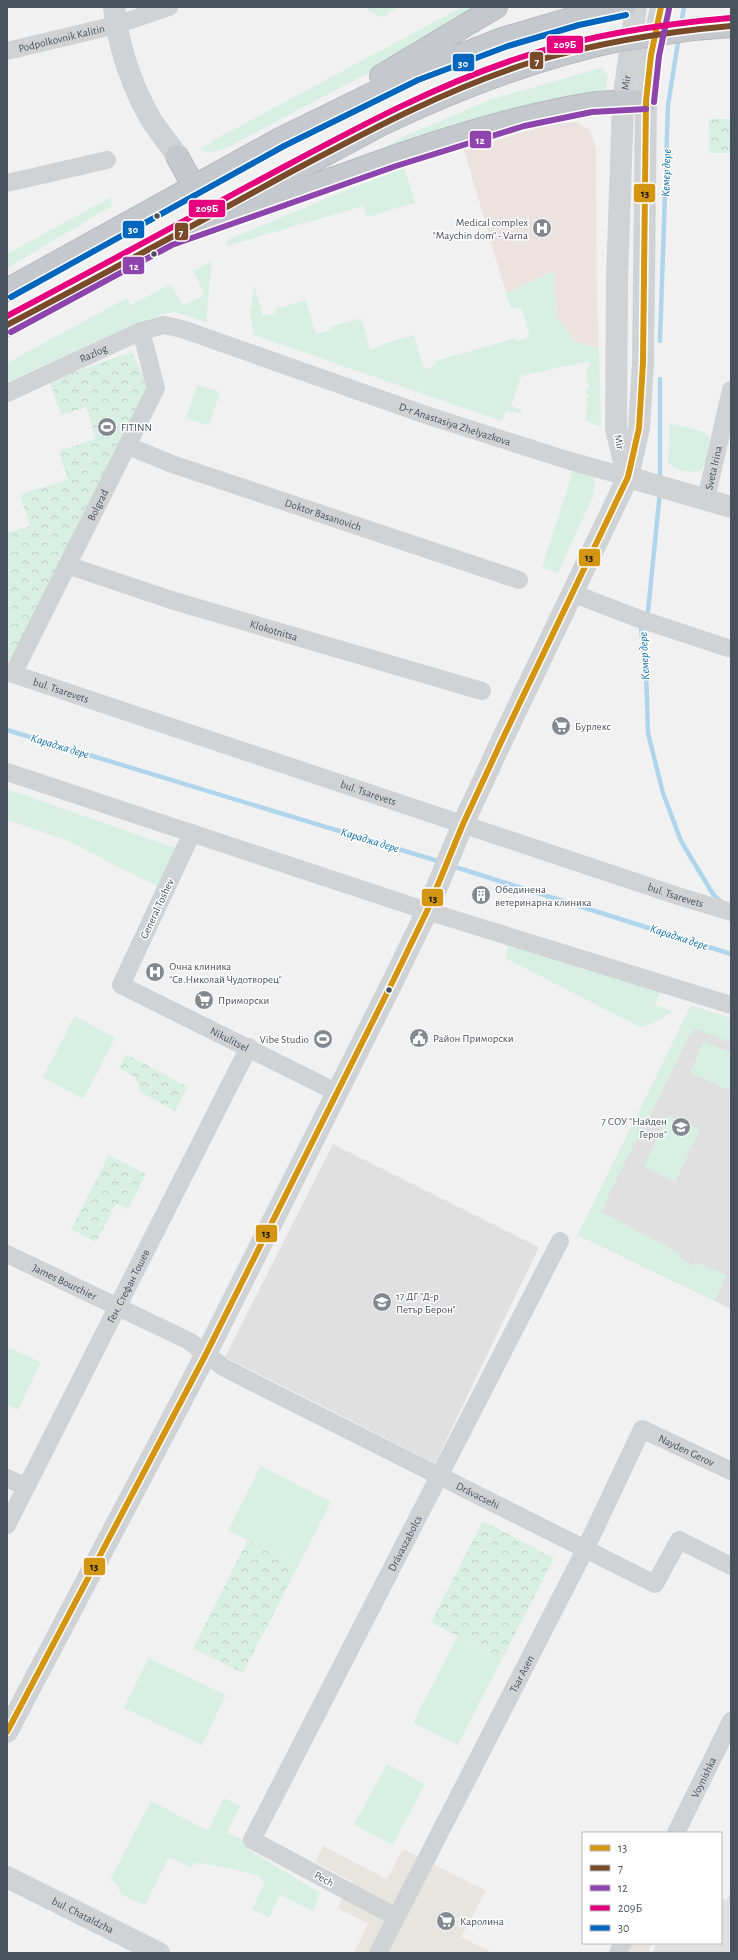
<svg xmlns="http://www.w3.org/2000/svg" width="738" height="1960" font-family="'Alegreya Sans',sans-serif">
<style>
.commercial{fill:#e6e5e0}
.education{fill:#e0e0e1}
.medical{fill:#ece3e1}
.green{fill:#d8efe4}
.park{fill:url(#park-crowns)}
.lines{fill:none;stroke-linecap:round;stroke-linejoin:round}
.stream{stroke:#aed5eb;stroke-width:4.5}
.trunk-casing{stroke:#b7b9c0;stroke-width:24}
.minor{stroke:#d0d2d4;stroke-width:18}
.tertiary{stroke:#d0d2d4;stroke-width:22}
.trunk{stroke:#c5c8cc;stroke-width:22}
.trunk-bridge-casing{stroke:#b7b9c0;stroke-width:24;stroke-linecap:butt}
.trunk-bridge{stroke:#c5c8cc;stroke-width:22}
.bus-1-casing{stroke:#fff;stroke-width:9}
.bus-2-casing{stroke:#fff;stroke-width:9}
.bus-3-casing{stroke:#fff;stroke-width:9}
.bus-4-casing{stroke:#fff;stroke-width:9}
.bus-5-casing{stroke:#fff;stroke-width:9}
.bus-1{stroke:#d49513;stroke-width:6}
.bus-2{stroke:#7a4b2a;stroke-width:6}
.bus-3{stroke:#8e44ad;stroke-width:6}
.bus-4{stroke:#e5007d;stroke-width:6}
.bus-5{stroke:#0065bd;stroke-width:6}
.bus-dot{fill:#49515d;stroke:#fff;stroke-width:1.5}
.labels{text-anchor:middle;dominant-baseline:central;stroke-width:3;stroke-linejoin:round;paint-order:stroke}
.street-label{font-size:11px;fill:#49515d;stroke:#fff}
.poi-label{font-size:11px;fill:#49515d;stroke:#fff;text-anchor:start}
.water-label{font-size:12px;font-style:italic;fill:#1471a5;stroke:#fff}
.line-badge{stroke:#fff;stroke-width:1.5}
.badge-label{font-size:11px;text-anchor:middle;font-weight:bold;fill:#fff}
.pale-badge-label{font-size:11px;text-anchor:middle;font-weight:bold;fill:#111}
</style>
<defs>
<pattern id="park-crowns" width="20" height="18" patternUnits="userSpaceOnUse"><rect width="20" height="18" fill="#d8efe4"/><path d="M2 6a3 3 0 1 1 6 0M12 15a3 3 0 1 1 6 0" fill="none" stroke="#bbcfc6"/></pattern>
</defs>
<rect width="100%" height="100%" fill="#f2f1f1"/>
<!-- commercial -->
<path class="commercial" d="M323 1846 387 1879 403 1849 486 1891 461 1937 493 1953H354L368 1924 338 1908 352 1881 315 1862Z
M632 1943H653L648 1953H628Z"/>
<!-- education -->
<path class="education" d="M691 1006 731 1018V1309L578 1235Z
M333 1144 539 1247 435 1463 225 1357Z
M729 1895 731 1896V1953H652L657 1943H721V1897L727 1900Z"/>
<!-- medical -->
<path class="medical" d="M575 122 590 130 596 148 597 291 599 348 575 342 556 317 554 271 506 293 464 150 547 125Z"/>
<!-- green -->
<path class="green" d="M367 7H398L383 17 370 12Z
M462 7H485L364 75 226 148 211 153 200 150 214 140Z
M600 68C611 72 607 80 606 89L588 93 585 101 334 172 410 134 489 100Z
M404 168 415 203 367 217 363 206 227 246V240L340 193Z
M111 197 112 206 7 268V254Z
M212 261 206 322 175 312 167 313 135 324 7 382V363L127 298 131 305 171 284 183 306 205 294 193 271Z
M554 271 556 317 575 342 599 348 601 425 597 426 586 420V409H588V406H586V397H589L588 393H586V389H589V383H586L587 367H590V361L521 376 511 406 522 410 521 413 506 411 501 421 254 335 250 314 254 285 263 316 276 313 275 309 306 300 316 334 331 330 330 327 361 318 370 350 382 346V344L414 335 424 369 436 365 435 361 516 338 517 341 530 337 521 307 514 309 511 308 506 293Z
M197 385 220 392 209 426 186 418Z
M670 423 704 432 710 438 706 463 700 471C688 473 678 472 668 462Z
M574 467 595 474 594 494 558 573 542 568Z
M7 789 184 851 166 891 66 840 7 820Z
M510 937 653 981 660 993 655 1005 673 1011 650 1025 640 1027 505 958Z
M691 1006 731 1018V1043L695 1029 689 1036 649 1118 623 1165 601 1212 678 1252 680 1257 694 1266 700 1264 727 1275 715 1301 578 1235Z
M75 1016 115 1038 83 1099 43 1077Z
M704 1041 731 1053V1091L690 1073Z
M668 1115 700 1130 675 1182 644 1167Z
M7 1347 41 1362 18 1410 7 1405Z
M261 1466 331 1502 298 1566 228 1530Z
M458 1636 502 1659 458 1745 413 1723Z
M148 1658 226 1695 202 1745 124 1708Z
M387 1764 425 1784 393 1845 354 1825Z
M224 1798 240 1806 227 1833 246 1841 249 1850 320 1893 313 1911 280 1895 269 1918 252 1909 264 1883 261 1877C239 1870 217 1865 194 1863L192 1868 169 1857 145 1905 120 1894 119 1885 110 1880 151 1801 208 1831Z"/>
<!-- park -->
<path class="park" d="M709 119H731V153H709Z
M131 352 148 384 14 657 7 661V533L30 526 20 494 68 480 59 451 96 439 86 407 61 415 49 381Z
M126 1054 188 1087 175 1111 140 1092 136 1078 119 1068Z
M109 1155 146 1174 128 1209 116 1204 96 1242 71 1229Z
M483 1521 554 1558 502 1659 431 1622Z
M248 1540 298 1566 243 1673 193 1648Z"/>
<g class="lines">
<!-- stream -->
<path class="stream" d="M681 25 684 7
M660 341 668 105 679 36
M660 379V481
M646 618 648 611 660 492
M643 625 641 629 646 671 648 733 663 793 681 841 713 894 721 902
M7 730 441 862
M452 866 731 954"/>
<defs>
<path id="trunk" d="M694 29 731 26
M381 76 496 7
M177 156 194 187
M238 213C352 173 469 124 589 104 607 101 627 102 646 101
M7 290 280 139 415 73 505 38 577 17 624 7
M7 325 380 125C457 88 535 58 619 40"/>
</defs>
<!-- trunk casing -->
<use href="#trunk" class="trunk-casing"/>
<!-- minor -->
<g class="minor">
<path id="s1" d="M7 51 116 25 169 7"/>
<path d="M7 183 107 160"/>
<path id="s2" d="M7 393 141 331 164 325 182 329 426 415 570 461 628 477"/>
<path id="s3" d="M128 446 172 464 519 580"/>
<path id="s4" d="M706 499 731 390"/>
<path id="s5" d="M67 565 171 600 482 691"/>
<path d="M572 593 637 618 731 649"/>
<path id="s6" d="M7 672 681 897 731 912"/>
<path id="s7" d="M13 674 156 388 141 331"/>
<path d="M7 772 427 911 731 1005"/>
<path id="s8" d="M192 833 121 985 338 1093"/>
<path id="s9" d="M7 1254 189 1341 223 1367 272 1392 655 1584 679 1540 731 1566"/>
<path d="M7 1478 26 1487"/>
<path id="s10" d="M7 1525 249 1047"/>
<path id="s11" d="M676 1833 731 1721"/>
<path id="s12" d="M396 1917 252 1840 560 1241"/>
<path id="s13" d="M378 1953 585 1550 642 1429 731 1471"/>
<path d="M618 1953 623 1943"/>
</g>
<!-- tertiary -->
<g class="tertiary">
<path d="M114 7C118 45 132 88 152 121 160 133 169 144 177 156"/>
<path id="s14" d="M627 474 616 429 617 281 623 102 636 7"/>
<path d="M628 477 731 507"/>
<path d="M7 1732 206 1354 393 981 427 911 463 824 503 738 628 477 639 428 643 363 646 101 651 55 661 7"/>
<path id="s15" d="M7 1877 159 1953"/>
</g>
<!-- trunk -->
<use href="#trunk" class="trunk"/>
<defs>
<path id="trunk-bridge" d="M619 40 694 29"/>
</defs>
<!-- trunk-bridge casing -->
<use href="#trunk-bridge" class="trunk-bridge-casing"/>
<!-- trunk-bridge -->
<use href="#trunk-bridge" class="trunk-bridge"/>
<defs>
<path id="bus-1" d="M7 1732 206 1354 393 981 427 911 463 824 503 738 628 477 639 428 643 363 646 101 651 55 661 7"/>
<path id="bus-2" d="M7 325C101 276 194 225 287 174 366 132 446 89 532 62 597 43 663 32 731 26"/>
<path id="bus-3" d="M654 102 659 56 669 9
M11 332 172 245 396 166 524 126 592 112 646 109"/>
<path id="bus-4" d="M7 316C98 268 189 218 280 169 360 126 440 83 528 55 594 34 662 24 730 18"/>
<path id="bus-5" d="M11 297 284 146 418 80 508 46 579 25 626 15"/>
</defs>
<!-- bus-1 casing -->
<use href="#bus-1" class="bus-1-casing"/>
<!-- bus-2 casing -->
<use href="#bus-2" class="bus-2-casing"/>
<!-- bus-3 casing -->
<use href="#bus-3" class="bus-3-casing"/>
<!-- bus-4 casing -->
<use href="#bus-4" class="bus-4-casing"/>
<!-- bus-5 casing -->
<use href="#bus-5" class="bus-5-casing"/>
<!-- bus-1 -->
<use href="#bus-1" class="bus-1"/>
<!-- bus-2 -->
<use href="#bus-2" class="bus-2"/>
<!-- bus-3 -->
<use href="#bus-3" class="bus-3"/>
<!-- bus-4 -->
<use href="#bus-4" class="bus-4"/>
<!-- bus-5 -->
<use href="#bus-5" class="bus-5"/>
</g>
<!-- icons -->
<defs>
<symbol id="hospital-disc" viewBox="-11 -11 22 22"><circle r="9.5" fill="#848991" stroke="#fff"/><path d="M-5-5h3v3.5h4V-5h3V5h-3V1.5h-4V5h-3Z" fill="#fff"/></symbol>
<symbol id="stadium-disc" viewBox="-11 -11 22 22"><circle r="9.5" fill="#848991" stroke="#fff"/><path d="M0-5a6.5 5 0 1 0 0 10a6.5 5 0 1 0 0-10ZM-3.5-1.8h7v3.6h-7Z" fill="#fff"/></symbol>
<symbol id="supermarket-disc" viewBox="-11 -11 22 22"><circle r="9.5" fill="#848991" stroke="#fff"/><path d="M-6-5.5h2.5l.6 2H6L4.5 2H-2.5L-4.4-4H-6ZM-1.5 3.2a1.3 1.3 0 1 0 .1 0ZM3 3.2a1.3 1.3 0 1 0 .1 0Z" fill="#fff"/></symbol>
<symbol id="building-disc" viewBox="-11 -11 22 22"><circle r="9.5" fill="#848991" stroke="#fff"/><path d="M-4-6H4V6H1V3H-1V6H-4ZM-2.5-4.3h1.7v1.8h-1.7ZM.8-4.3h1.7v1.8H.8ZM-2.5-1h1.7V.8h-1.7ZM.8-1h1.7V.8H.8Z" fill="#fff"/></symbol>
<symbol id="civic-disc" viewBox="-11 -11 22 22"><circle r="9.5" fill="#848991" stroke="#fff"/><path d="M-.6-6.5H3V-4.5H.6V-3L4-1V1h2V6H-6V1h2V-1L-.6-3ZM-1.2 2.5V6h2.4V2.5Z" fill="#fff"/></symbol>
<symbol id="school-disc" viewBox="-11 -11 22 22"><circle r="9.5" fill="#848991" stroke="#fff"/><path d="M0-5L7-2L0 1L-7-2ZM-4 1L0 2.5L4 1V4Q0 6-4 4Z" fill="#fff"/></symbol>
</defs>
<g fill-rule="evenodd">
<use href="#hospital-disc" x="531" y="217" width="22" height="22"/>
<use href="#stadium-disc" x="96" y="416" width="22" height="22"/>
<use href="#supermarket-disc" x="550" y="715" width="22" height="22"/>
<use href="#building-disc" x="470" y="884" width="22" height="22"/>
<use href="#hospital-disc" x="144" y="961" width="22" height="22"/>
<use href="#supermarket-disc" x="193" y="989" width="22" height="22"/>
<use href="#civic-disc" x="408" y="1027" width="22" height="22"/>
<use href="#stadium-disc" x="312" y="1028" width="22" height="22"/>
<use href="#school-disc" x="670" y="1116" width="22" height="22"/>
<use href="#school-disc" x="371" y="1291" width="22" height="22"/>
<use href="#supermarket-disc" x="435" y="1910" width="22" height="22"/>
</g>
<!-- markers -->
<g class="bus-dot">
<circle cx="157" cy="216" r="3.5"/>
<circle cx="154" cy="254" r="3.5"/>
<circle cx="389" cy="990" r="3.5"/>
</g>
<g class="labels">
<!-- street labels -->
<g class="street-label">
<text stroke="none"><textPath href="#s1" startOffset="56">Podpolkovnik Kalitin</textPath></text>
<text stroke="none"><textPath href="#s14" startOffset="393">Mir</textPath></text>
<text stroke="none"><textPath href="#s2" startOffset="95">Razlog</textPath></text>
<text stroke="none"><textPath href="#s2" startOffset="479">D-r Anastasiya Zhelyazkova</textPath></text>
<text transform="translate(619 442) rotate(77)">Mir</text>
<text stroke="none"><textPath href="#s4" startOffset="32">Sveta Irina</textPath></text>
<text stroke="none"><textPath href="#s7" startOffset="189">Bolgrad</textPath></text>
<text stroke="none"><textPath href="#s3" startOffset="207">Doktor Basanovich</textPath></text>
<text stroke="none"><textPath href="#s5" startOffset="217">Klokotnitsa</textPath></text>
<text stroke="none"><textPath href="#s6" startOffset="57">bul. Tsarevets</textPath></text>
<text stroke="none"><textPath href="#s6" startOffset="381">bul. Tsarevets</textPath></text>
<text stroke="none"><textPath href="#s6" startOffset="705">bul. Tsarevets</textPath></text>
<text transform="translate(157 909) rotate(-65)">General Toshev</text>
<text stroke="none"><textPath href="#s8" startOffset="289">Nikulitsel</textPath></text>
<text stroke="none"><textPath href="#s9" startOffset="64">James Bourchier</textPath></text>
<text stroke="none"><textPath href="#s10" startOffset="268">Ген. Стефан Тошев</textPath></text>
<text stroke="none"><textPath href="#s13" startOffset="636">Nayden Gerov</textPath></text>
<text stroke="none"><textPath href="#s9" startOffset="530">Drávacsehi</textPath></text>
<text stroke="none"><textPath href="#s12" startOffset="497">Drávaszabolcs</textPath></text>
<text stroke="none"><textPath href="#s13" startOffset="314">Tsar Asen</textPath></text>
<text stroke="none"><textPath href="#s11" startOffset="62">Voynishka</textPath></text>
<text transform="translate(324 1879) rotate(28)">Pech</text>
<text stroke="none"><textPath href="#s15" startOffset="85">bul. Chataldzha</textPath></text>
</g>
<!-- poi labels -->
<g class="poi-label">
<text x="528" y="222" text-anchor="end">Medical complex<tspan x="528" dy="13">"Maychin dom" - Varna</tspan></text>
<text x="121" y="427">FITINN</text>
<text x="575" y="726">Бурлекс</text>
<text x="495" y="889">Обединена<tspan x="495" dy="13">ветеринарна клиника</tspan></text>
<text x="169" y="966">Очна клиника<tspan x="169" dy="13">"Св.Николай Чудотворец"</tspan></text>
<text x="218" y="1000">Приморски</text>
<text x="433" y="1038">Район Приморски</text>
<text x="309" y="1039" text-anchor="end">Vibe Studio</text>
<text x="667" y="1121" text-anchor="end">7 СОУ "Найден<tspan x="667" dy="13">Геров"</tspan></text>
<text x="396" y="1296">17 ДГ "Д-р<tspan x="396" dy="13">Петър Берон"</tspan></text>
<text x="460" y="1921">Каролина</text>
</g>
<!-- water labels -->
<g class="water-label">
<text transform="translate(666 173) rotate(-88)">Кемер дере</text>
<text transform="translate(644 656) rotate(-93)">Кемер дере</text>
<text transform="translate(60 746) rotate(17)">Караджа дере</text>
<text transform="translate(370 840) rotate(17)">Караджа дере</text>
<text transform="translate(679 937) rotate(18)">Караджа дере</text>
</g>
</g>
<g class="line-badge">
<rect x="546" y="35" width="38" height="19" rx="4" fill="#e5007d"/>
<rect x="529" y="51" width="15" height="19" rx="4" fill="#7a4b2a"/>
<rect x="452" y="53" width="23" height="19" rx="4" fill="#0065bd"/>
<rect x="469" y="130" width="23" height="19" rx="4" fill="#8e44ad"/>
<rect x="633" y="183" width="23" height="20" rx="4" fill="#d49513"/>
<rect x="188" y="199" width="38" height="19" rx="4" fill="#e5007d"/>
<rect x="122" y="220" width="23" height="19" rx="4" fill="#0065bd"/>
<rect x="174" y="222" width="15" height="19" rx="4" fill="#7a4b2a"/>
<rect x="122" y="256" width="23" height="19" rx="4" fill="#8e44ad"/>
<rect x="578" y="548" width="23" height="19" rx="4" fill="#d49513"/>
<rect x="421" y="888" width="23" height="19" rx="4" fill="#d49513"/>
<rect x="255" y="1224" width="23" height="19" rx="4" fill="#d49513"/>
<rect x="83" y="1557" width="23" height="19" rx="4" fill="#d49513"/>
</g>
<g class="badge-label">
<text x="565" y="48">209Б</text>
<text x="537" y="65">7</text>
<text x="463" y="67">30</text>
<text x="480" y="144">12</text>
<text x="207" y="212">209Б</text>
<text x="133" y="233">30</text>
<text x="181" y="236">7</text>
<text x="134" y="270">12</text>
</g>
<g class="pale-badge-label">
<text x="645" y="197">13</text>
<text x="589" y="561">13</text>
<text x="433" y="902">13</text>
<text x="266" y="1237">13</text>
<text x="94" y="1570">13</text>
</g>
<!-- border -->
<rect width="738" height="1960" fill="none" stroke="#49515d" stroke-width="16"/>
<!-- legend -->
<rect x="582" y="1832" width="140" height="112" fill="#ffffff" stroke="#b6b9be"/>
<rect x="590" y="1845" width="20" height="6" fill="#d49513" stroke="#b6b9be"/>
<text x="618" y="1852" font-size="12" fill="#49515d">13</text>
<rect x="590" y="1865" width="20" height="6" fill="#7a4b2a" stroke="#b6b9be"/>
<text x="618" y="1872" font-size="12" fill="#49515d">7</text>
<rect x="590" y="1885" width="20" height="6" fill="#8e44ad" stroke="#b6b9be"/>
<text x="618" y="1892" font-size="12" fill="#49515d">12</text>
<rect x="590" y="1905" width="20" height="6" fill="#e5007d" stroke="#b6b9be"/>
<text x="618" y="1912" font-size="12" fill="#49515d">209Б</text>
<rect x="590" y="1925" width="20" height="6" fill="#0065bd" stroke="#b6b9be"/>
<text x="618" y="1932" font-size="12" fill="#49515d">30</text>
</svg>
